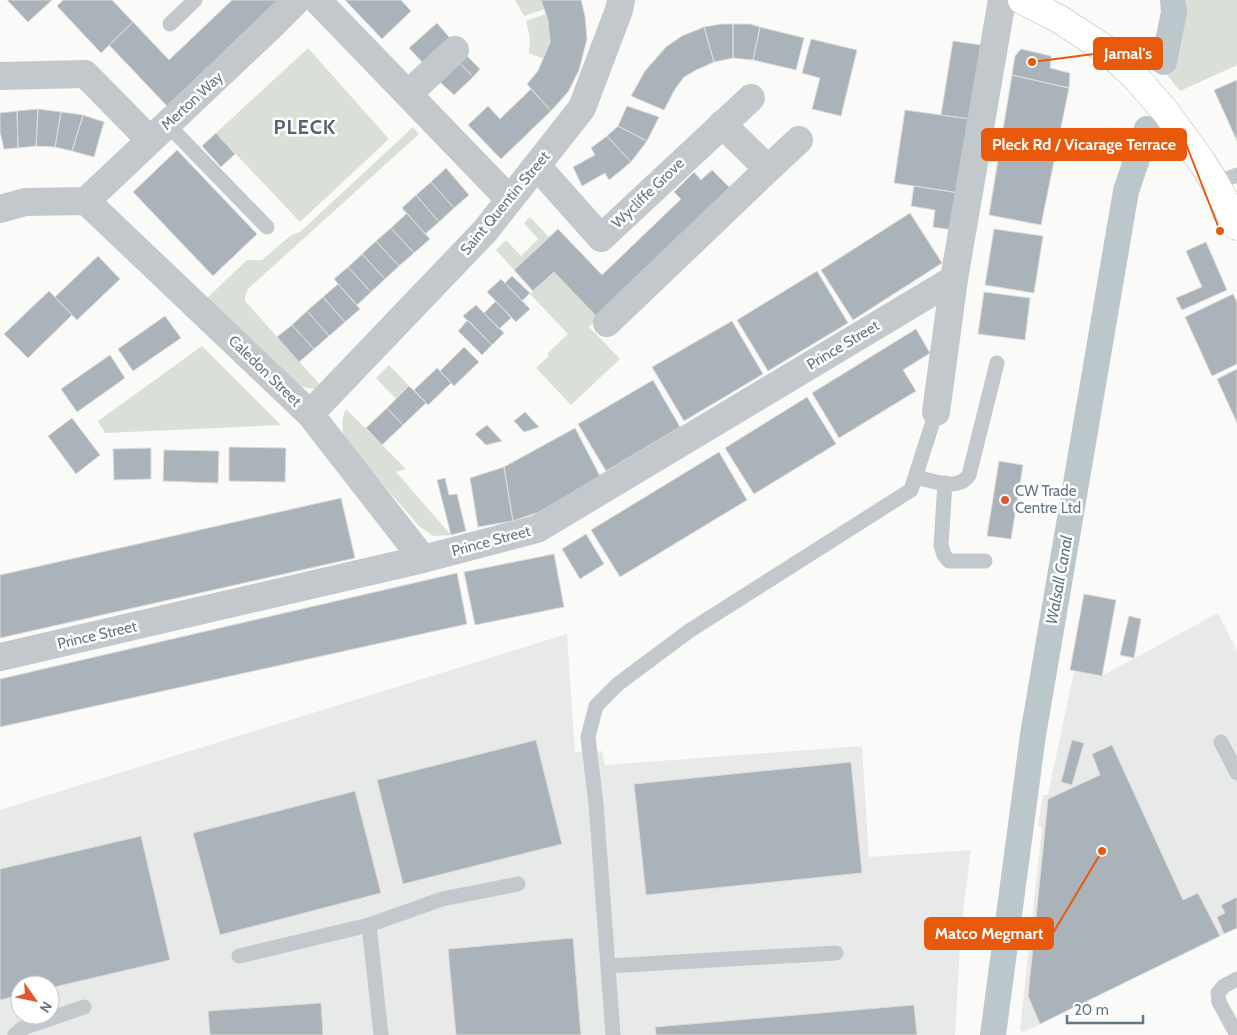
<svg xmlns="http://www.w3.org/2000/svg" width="1237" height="1035" font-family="Cabin,sans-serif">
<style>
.built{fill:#e8e9e9;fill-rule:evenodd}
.green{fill:#dadfd7}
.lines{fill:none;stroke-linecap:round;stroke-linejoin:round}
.canal{stroke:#bbc7cb;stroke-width:26}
.building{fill:#aab3b9;stroke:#dcdcda}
.trunk-casing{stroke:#b4b9bd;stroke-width:29}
.service{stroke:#c3c8cc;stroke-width:15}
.minor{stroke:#c3c8cc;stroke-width:28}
.trunk{stroke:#fff;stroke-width:28}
.poi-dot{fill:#e4572e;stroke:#fff;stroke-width:2}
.labels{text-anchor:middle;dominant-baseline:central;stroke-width:5;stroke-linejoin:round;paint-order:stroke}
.street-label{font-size:15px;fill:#657683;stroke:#fff}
.poi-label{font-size:15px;fill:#657683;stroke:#fff;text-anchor:start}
.water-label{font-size:16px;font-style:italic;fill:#60757c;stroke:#fff}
.district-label{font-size:20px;font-weight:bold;letter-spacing:1px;fill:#57646e;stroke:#fff}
.leader{fill:none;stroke:#e8590c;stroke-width:2}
.callout-dot{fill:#e8590c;stroke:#fff;stroke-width:2}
.callout{fill:#e8590c;stroke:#e8590c;stroke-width:2}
.callout-label{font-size:16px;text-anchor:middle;font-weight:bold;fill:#fff}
</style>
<rect width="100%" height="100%" fill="#fafaf8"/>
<!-- built -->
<path class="built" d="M1218 613 1237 651V928L1024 1032 1020 1030 1042 827 1038 826 1043 795H1048L1074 671 1102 676Z
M567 634 575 752 602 751 605 765 862 746 869 857 971 850 961 929 955 1035H0V810ZM20 985H50V1015H20Z"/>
<!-- green -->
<path class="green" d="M515 0H541L545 9 524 16Z
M1187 0H1237V65L1180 91 1167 75C1177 50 1184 27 1187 0Z
M546 14C552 30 550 44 544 59L529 53 530 38 526 21Z
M308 48 389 139 300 222 216 133Z
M413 127 419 134 248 289 245 297V301L321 386 314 389 292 385 204 301 247 260H262L290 236 300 232Z
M530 217 549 237 514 270 496 250 506 240 521 256 538 239 524 223Z
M554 272 598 318 589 327 620 359 571 405 536 368 549 356 547 354 568 334 530 294Z
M202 346 281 425 105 433 98 421Z
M389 365 409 386 396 399 376 378Z
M346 409 406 469 396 472 451 535 433 536 419 526 347 443C341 433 341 419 346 409Z"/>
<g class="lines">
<!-- canal -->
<path class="canal" d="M1164 62 1174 12 1173 0
M993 1035 1033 735 1126 191 1147 129"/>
</g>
<!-- building -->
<path class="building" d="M7 0H52L28 22Z
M63 0H112L133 22 101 53 57 6Z
M232 0H278L167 106 109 45 133 22 169 60Z
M345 0H401L411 11 382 39Z
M541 0H581L585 16 587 39 579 70 568 92 551 111 527 84 538 71 550 42 548 20Z
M437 23 450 38 423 63 409 48Z
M722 24H733V58L714 62 704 27Z
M733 24H750L760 27 753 60 733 58Z
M704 27 714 62 696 70 684 77 675 89 664 110 631 96 645 71 666 47 682 36Z
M760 27 804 38 796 70 753 60Z
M811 39 857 50 841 116 812 109 820 78 802 73Z
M953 41 981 45 970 119 941 115Z
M1021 49 1051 56 1050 68 1070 73 1069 88 1012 75 1015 56Z
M467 56 480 69 473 77 460 63Z
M460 63 473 77 454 95 440 82Z
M1012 75 1069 88 1041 225 989 215Z
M1237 80V141L1214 90Z
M531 89 551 111 501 159 468 125 488 106 500 119Z
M627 106 659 117 647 141 618 126Z
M38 109 61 112 55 147 36 146Z
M38 109 36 146 18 148 17 111Z
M905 110 970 119 959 193 894 183Z
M17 111 18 148 4 149 0 132V113Z
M61 112 83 115 72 151 55 147Z
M83 115 104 122 94 157 72 151Z
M618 126 647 141 631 162 607 136Z
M216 133 235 154 221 167 202 146Z
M607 136 631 162 609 180 605 173 582 186 573 167 595 155 591 148Z
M177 150 257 234 213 276 133 192Z
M446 168 469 195 454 208 431 182Z
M712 170 732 190 598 318 554 272 533 291 514 270 558 229 602 275 681 199 674 192 694 172 701 180Z
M431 182 454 208 439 222 416 195Z
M914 186 959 193 953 230 933 227 935 210 911 206Z
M416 195 439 222 425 234 402 208Z
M407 213 430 239 414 253 391 228Z
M910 213 942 263 853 320 821 270Z
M391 228 414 253 399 266 376 241Z
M994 229 1043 236 1034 293 985 285Z
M376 241 399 266 385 279 362 254Z
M1206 242 1227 290 1182 310 1176 298 1202 287 1186 251Z
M362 254 385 279 371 292 348 267Z
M98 256 120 279 77 320 55 297Z
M348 267 371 292 357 305 334 279Z
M817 271 848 323 768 371 737 320Z
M512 276 530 293 522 301 505 283Z
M501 279 530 309 516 322 487 292Z
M338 284 360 309 345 322 323 297Z
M49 291 72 315 28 358 4 334Z
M984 292 1030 298 1025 340 978 334Z
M1233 294 1237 302V364L1212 376 1185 317Z
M323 297 345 322 329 336 307 311Z
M496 301 511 318 499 329 484 313Z
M476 305 504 333 492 345 463 316Z
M307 311 329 336 314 349 292 325Z
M165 316 181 338 133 371 118 349Z
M468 320 492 345 482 355 458 331Z
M732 321 763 374 684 421 652 367Z
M292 325 314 349 299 362 277 337Z
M916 329 930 353 903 370 916 391 839 438 812 393Z
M464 347 479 362 454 386 440 371Z
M110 355 125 378 77 412 61 389Z
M437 368 451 383 428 405 414 390Z
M1237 369V423L1217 379Z
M653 380 680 427 606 471 578 424Z
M409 386 426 403 403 425 387 408Z
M807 397 836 444 754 494 725 448Z
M387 408 403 425 382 445 366 428Z
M525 412 539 427 524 432 514 421Z
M72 418 100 455 76 474 48 436Z
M487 425 502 441 486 445 475 434Z
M575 428 600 476 539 512 513 521 504 467Z
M229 447 286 448 285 482 229 481Z
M151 448V479L114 480 113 449Z
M164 450 219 451 218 483 163 481Z
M719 452 747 500 620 577 591 530Z
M999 461 1023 465 1011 539 987 536Z
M504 467 513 521 478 527 470 478Z
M445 478 449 495 457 494 466 531 451 535 437 480Z
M341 498 355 558 0 638V575Z
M586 534 604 564 580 579 562 549Z
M554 554 564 607 475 625 464 572Z
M457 573 467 624 0 727V679Z
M1084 594 1116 600 1102 676 1070 670Z
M1129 616 1141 619 1134 658 1120 655Z
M536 740 562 844 403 884 377 780Z
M1072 740 1084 743 1072 785 1061 782Z
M1112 745 1183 900 1198 893 1220 936 1040 1024 1028 996 1048 799 1100 775 1092 754Z
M851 762 862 873 646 895 634 784Z
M355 791 381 893 220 935 193 833Z
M141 836 170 960 50 988V985H20V995L0 1000V869Z
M1237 897V928L1224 934 1217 917 1225 913 1221 905Z
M573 938 581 1035H456L448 949Z
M321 1003 323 1035H210L208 1011Z
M914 1005 917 1035H656L655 1027Z"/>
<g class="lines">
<defs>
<path id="trunk" d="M1022 0 1059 19 1108 51 1138 80 1165 111 1202 162 1215 183 1237 226"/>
</defs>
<!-- trunk casing -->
<use href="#trunk" class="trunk-casing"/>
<!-- service -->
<path class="service" d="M170 24 195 0
M167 124 267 227
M1215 183 1237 175
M915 477C932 480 958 492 969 475L997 363
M945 483 941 545 944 555 949 561H985
M1221 742 1237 773
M369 925 381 1035
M239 956 369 925 442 899 518 884
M608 966 836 953
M15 1035 23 1028 84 1007
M613 1035 596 804 588 737 596 706 618 684 689 631 911 490 936 412
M1237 1035 1219 1002 1218 993 1224 986 1237 979"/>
<!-- minor -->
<path class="minor" d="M317 0 509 199
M0 76 85 74 150 140
M408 94 455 50
M722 124 768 169 799 140
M537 166 601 238 751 98
M86 201 310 414 423 559
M86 201 270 27 297 0
M0 209 25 202 86 201
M607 323 768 169
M936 412 954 279 1002 0
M310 414 485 231 582 108 619 10 621 0
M0 657 423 559 537 529 954 279"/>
<!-- trunk -->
<use href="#trunk" class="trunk"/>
</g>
<!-- markers -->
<circle class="poi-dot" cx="1005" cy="500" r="5"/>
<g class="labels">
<!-- street labels -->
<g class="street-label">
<text transform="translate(192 101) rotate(-43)">Merton Way</text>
<text transform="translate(648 193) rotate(-44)">Wycliffe Grove</text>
<text transform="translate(505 203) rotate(-50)">Saint Quentin Street</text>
<text transform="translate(843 345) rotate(-31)">Prince Street</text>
<text transform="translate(265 371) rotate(44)">Caledon Street</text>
<text transform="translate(491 541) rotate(-15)">Prince Street</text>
<text transform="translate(97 635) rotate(-13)">Prince Street</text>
</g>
<!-- poi labels -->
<g class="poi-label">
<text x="1015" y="491">CW Trade<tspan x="1015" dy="17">Centre Ltd</tspan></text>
</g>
<!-- water labels -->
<g class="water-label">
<text transform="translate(1059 580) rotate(-80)">Walsall Canal</text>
</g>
<!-- district labels -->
<g class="district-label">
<text x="305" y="127">PLECK</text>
</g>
</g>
<!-- callouts -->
<path class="leader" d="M1032 62L1094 54M1220 231L1186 144M1102 851L1053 933"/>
<g class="callout-dot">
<circle cx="1032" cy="62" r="5"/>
<circle cx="1220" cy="231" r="5"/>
<circle cx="1102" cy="851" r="5"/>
</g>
<g class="callout">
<rect x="1094" y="38" width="68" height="31" rx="5"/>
<rect x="982" y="129" width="204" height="31" rx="5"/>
<rect x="925" y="918" width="128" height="31" rx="5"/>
</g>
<g class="callout-label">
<text x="1128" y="59">Jamal's</text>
<text x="1084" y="150">Pleck Rd / Vicarage Terrace</text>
<text x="989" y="939">Matco Megmart</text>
</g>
<!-- north arrow -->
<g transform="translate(35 1000) rotate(123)"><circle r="24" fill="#ffffff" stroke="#c1c8cd"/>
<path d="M0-4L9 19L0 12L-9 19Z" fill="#e4572e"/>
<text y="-8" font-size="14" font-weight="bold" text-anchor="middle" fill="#657683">N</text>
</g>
<!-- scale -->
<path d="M1067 1015v8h76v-8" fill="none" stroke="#657683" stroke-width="2.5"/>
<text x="1074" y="1015" font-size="15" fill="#657683" stroke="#ffffff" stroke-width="4" paint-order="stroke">20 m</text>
</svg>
